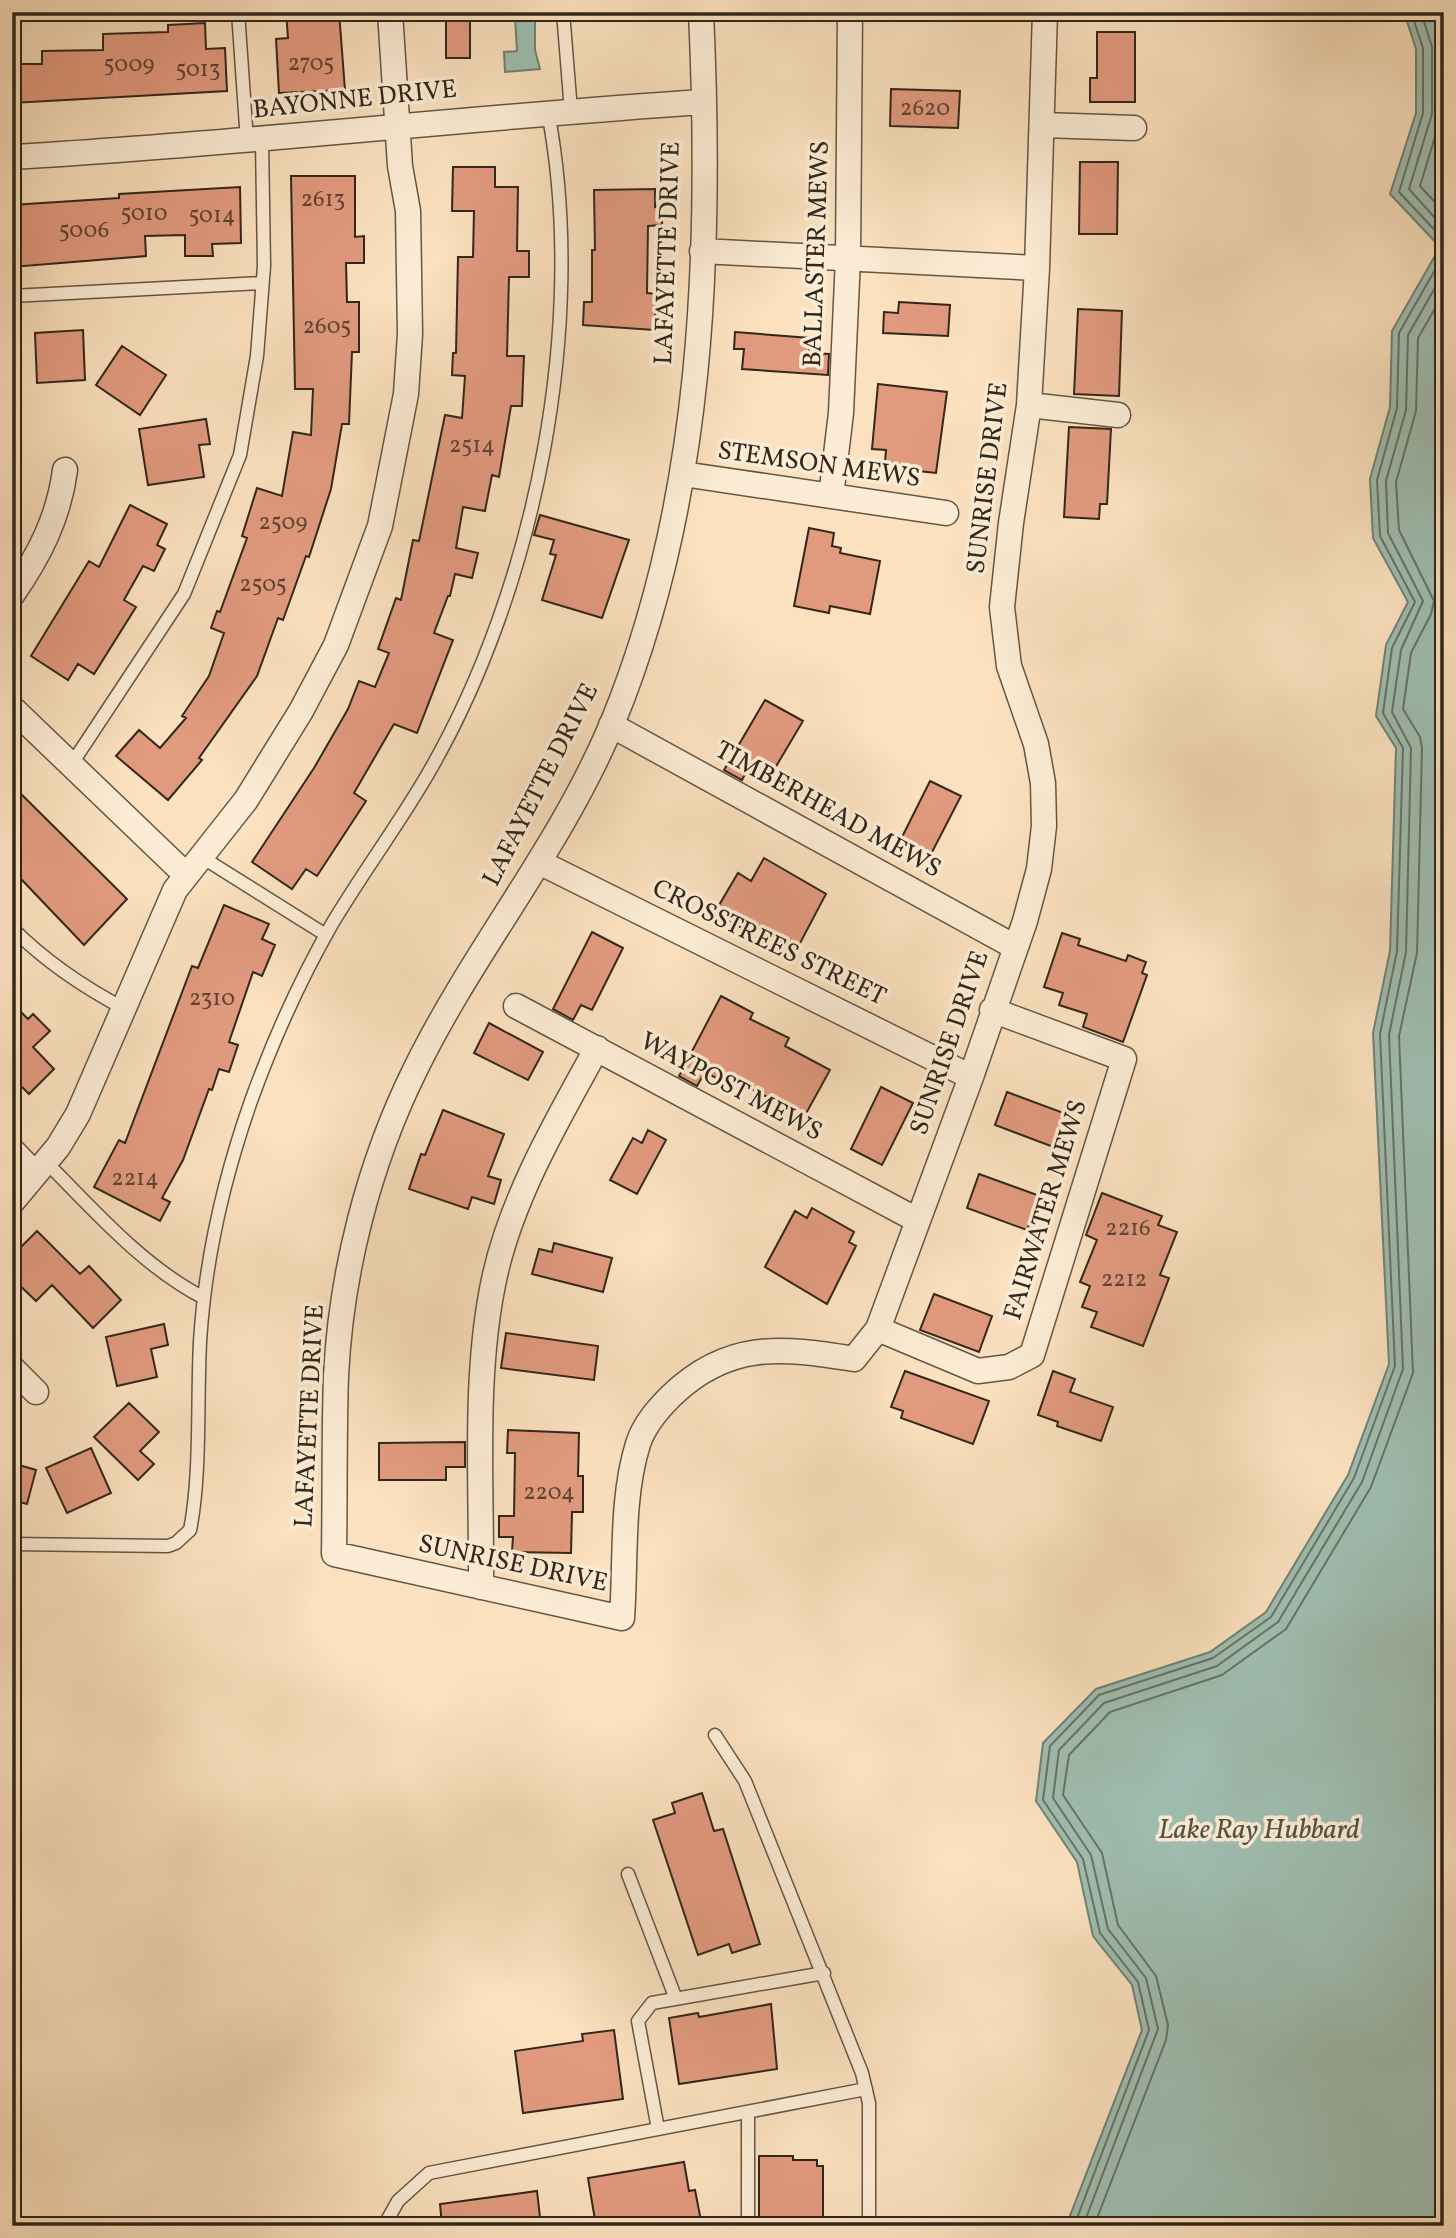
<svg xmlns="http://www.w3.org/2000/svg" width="1456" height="2238" font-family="Vollkorn,serif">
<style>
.water{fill:#9fbeb1;stroke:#738275;stroke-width:2}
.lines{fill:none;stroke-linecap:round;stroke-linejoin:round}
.shore{stroke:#687266;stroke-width:2}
.building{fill:#e29a7f;stroke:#31271b;stroke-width:2}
.lane-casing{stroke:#645644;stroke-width:15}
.street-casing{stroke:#645644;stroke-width:27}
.lane{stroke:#fcecd5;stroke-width:12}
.street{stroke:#fcecd5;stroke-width:24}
.labels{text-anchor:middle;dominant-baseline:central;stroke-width:7;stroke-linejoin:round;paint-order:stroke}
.number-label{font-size:23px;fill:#5d4434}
.street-label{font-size:26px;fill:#31271b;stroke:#fcecd5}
.water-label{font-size:28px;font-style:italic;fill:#525448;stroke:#fcecd5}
</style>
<rect width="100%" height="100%" fill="#fbe1bf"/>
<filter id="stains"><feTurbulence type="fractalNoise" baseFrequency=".00286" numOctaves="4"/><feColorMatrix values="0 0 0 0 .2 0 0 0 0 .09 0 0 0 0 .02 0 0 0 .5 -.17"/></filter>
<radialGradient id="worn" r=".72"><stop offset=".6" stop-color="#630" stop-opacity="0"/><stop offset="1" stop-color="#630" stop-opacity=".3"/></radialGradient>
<!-- water -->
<path class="water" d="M500 12H535V50L540 69 505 72 504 52 517 51 515 17H500Z
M1404 12H1444V2226H1066L1142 2030 1132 1985 1093 1936 1077 1862 1036 1801 1043 1743 1096 1689 1210 1652 1266 1612 1348 1475 1389 1364 1373 1033 1390 951 1396 748 1376 716 1386 645 1408 602 1373 538 1370 479 1390 407 1392 331 1440 247 1390 194 1416 113V49Z"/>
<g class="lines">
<!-- shore -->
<path class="shore" d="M1411 12 1423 48V113L1399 192 1444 240
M1421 12 1432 47V114L1409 189 1444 228
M1432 12 1442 48V114L1420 186 1444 212
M1074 2226 1149 2030 1138 1982 1100 1933 1083 1859 1043 1800 1050 1746 1099 1695 1213 1658 1271 1617 1354 1478 1395 1366 1380 1034 1397 951 1403 748 1383 713 1392 648 1415 602 1380 536 1377 480 1397 408 1399 333 1444 254
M1083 2226 1158 2029 1146 1978 1108 1929 1091 1855 1053 1798 1059 1750 1104 1703 1217 1666 1278 1622 1362 1482 1403 1369 1389 1035 1406 952 1411 748 1392 712 1401 650 1423 601 1388 533 1386 481 1406 410 1408 335 1444 272
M1094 2226 1166 2040 1168 2025 1156 1976 1118 1925 1102 1853 1063 1795 1069 1755 1110 1712 1222 1675 1286 1629 1371 1487 1413 1373 1399 1036 1417 953 1422 748 1420 737 1403 709 1411 653 1431 614 1434 601 1399 530 1396 482 1416 411 1418 338 1444 293"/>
</g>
<!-- building -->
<path class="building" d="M286 12H339L345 90 279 93 276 39 288 38Z
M446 21H470V58H446Z
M205 23 206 49 225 48 227 91 12 103V64H42V51L103 50V34L168 32V25Z
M1097 32H1135V102H1090V78H1097Z
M891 89 960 91 958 128 890 126Z
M1080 162H1118L1117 234H1079Z
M453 167H495V187H518L517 251H529V277H509L507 356H524L522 406H511L499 477 492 475 485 511 463 507 456 548 478 553 472 578 455 574 450 596H448L434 633 453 640 417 733 394 724 354 793 366 801 317 876 306 869 292 889 252 862 314 768 348 709 359 681 375 687 389 653 378 649 396 598 401 600 413 540 419 541 445 415 462 418 465 376 452 375 453 353H456L458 257H473L474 211H452Z
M291 176H355V237L364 236V263H346L347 302H359V352H352L349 424H342L331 489 309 557 306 556 283 620 278 618 257 676 199 758 202 760 168 800 116 756 139 730 160 748 186 718 182 716 209 676 224 633 211 628 217 611 220 612 247 538 242 536 257 488 282 496 293 432 311 435 313 389H295Z
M240 187 241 243 212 244 213 256H185V235L145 236 146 256 12 267V205L119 198V194Z
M655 189V207L662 206V225L648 226 647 293 657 294 654 330 583 325 584 302H592V250H595L594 190Z
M899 302 950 305 948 336 883 333 884 312 898 313Z
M1078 309 1122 311 1119 396 1074 394Z
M83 330 85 380 37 383 35 333Z
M735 332 810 338 809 353 829 354 828 375 742 369 744 349H734Z
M122 346 166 375 140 415 96 385Z
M878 384 947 392 936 473 909 470V465L885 462 886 450 872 449Z
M206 419 210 444 199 445 204 477 148 485 139 429Z
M1069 427 1111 429 1107 504H1100L1099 519 1064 517Z
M130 505 167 524 157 545 165 549 154 571 143 566 124 600 136 607 94 674 78 664 68 680 31 656 89 561 99 567Z
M540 515 629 540 602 618 542 600 556 555 550 554 554 540 534 535Z
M809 528 834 533 832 546 841 548 840 553 880 561 870 614 830 606 829 613 794 606Z
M765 700 803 721 765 785 745 774 742 780 724 770Z
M930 781 961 796 929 858 899 843Z
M12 785 127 899 84 945 21 879 12 888Z
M764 858 826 894 798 947 752 922 747 931 715 912 738 873 751 881Z
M224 905 269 924 262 939 275 945 262 976 253 972 229 1042 238 1045 229 1072 219 1069 212 1090 209 1089 183 1160 162 1198 170 1202 160 1221 94 1187 119 1140 125 1143 192 966 198 968Z
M592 932 623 948 592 1010 581 1005 573 1020 553 1009Z
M1062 933 1080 939 1078 945 1126 961 1128 955 1146 962 1142 973 1147 975 1123 1042 1083 1027 1087 1014 1059 1005 1063 993 1044 987Z
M721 996 753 1013 750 1019 789 1038 785 1046 830 1070 803 1119 786 1110 780 1120 762 1110 769 1098 721 1073 718 1079 705 1072 697 1086 679 1076Z
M12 1003 28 1019 33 1014 50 1031 33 1047 54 1069 29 1094 12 1077Z
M489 1023 543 1052 528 1080 474 1053Z
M881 1087 913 1103 882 1165 851 1149Z
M1007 1092 1069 1115 1056 1148 995 1125Z
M443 1110 504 1134 488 1176 501 1180 494 1204 472 1197 468 1209 409 1189 421 1154 425 1155Z
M648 1130 666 1140 637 1194 610 1180 633 1138 642 1143Z
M979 1174 1040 1196 1027 1230 967 1208Z
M1102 1193 1162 1216 1158 1225 1177 1232 1160 1275 1169 1278 1143 1346 1091 1327 1097 1312 1082 1307 1090 1286 1080 1282 1097 1240 1086 1235Z
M812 1208 854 1232 849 1242 856 1246 827 1304 765 1267 795 1211 807 1218Z
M37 1231 80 1274 89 1266 121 1300 93 1328 52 1285 36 1301 12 1278V1256Z
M554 1243 612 1258 603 1292 532 1274 539 1249 552 1252Z
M934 1294 992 1316 979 1352 920 1330Z
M164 1324 168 1345 151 1349 157 1377 117 1386 106 1337Z
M506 1333 598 1346 594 1380 501 1368Z
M905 1371 989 1401 973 1444 901 1418 903 1411 891 1407Z
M1053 1371 1075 1379 1070 1392 1113 1407 1101 1441 1057 1426 1058 1422 1038 1415Z
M129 1403 159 1432 140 1451 154 1464 138 1480 94 1437Z
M508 1430 579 1433 578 1476H583V1512H572L571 1553 512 1552 513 1537H499V1516H514L515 1453H507Z
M465 1442V1467H446V1480H379V1443Z
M91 1448 111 1493 67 1513 46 1468Z
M12 1463 36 1470 27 1504 12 1500Z
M702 1793 714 1831 723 1829 760 1944 732 1953 729 1944 698 1955 653 1820 675 1813 672 1803Z
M771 2004 777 2069 679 2084 669 2018 698 2013 699 2017Z
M614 2030 623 2099 523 2113 515 2051 583 2041 582 2034Z
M759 2156H793V2160H817V2166H823V2226H759Z
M684 2162 689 2191 695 2190 702 2226H596L588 2178Z
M537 2191 541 2226H442L440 2204Z"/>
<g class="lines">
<defs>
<path id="lane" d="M238 12 247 141
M563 12 571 111
M12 296 262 283
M71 765 184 594 240 455 257 356 264 266 262 140
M200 856 326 935
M12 928C46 962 83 987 125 1009
M45 1161C94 1210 142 1266 204 1298
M12 1544 168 1546 176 1543 190 1530C201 1476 197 1400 200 1342 205 1260 224 1178 251 1101 273 1040 300 980 332 924 363 872 399 824 429 772 536 587 588 322 548 112
M715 1735 745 1781 862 2073 869 2103V2226
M628 1874 676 1999
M748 2112V2226
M658 2129 638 2021 652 2003 824 1973
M384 2226 398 2201 429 2173 866 2089"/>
<path id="street" d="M701 12C712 250 704 502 612 724 560 848 473 951 415 1070 369 1163 341 1272 336 1376 334 1435 335 1495 334 1554L622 1618C626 1562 621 1498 638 1444 644 1425 657 1410 671 1396 728 1341 781 1347 854 1359L878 1329 971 1077 1025 921 1039 869 1044 826 1043 783 1036 744 1009 666 1002 607 1011 523 1029 405 1037 268 1045 12
M1042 125 1134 128
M12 157C243 144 472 117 703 102
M702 251 1037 268
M1029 405 1118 415
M683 474 946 513
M831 496 841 413 848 258 850 12
M12 595C39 556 59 517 65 470
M12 708 185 874
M611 725 1015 947
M541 863 971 1077
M516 1006 917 1220
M12 1150 34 1173
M12 1202 58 1147 78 1114 175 890 246 800 301 711 336 645 380 526 406 394 410 334 408 211 400 166 390 12
M878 1329 978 1371 1009 1367 1032 1355 1124 1059 992 1010
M12 1368 36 1392
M481 1587C482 1486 473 1373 495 1275 513 1195 558 1119 597 1048"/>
</defs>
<!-- lane casing -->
<use href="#lane" class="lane-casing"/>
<!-- street casing -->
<use href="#street" class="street-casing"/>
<!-- lane -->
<use href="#lane" class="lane"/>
<!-- street -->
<use href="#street" class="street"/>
</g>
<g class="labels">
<!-- number labels -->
<g class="number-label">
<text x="311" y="64">2705</text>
<text x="129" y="65">5009</text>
<text x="198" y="70">5013</text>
<text x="925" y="109">2620</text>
<text x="323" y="200">2613</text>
<text x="144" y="214">5010</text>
<text x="212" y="216">5014</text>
<text x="84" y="231">5006</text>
<text x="327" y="327">2605</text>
<text x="472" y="446">2514</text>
<text x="283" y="523">2509</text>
<text x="263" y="585">2505</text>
<text x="212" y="999">2310</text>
<text x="135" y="1179">2214</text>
<text x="1128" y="1229">2216</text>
<text x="1124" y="1280">2212</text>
<text x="549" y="1493">2204</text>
</g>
<!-- street labels -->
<g class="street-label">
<text transform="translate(355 100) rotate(-6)">BAYONNE DRIVE</text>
<text transform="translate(668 253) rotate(-88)">LAFAYETTE DRIVE</text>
<text transform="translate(817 254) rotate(-88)">BALLASTER MEWS</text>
<text transform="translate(819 465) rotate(8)">STEMSON MEWS</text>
<text transform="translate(988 478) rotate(-83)">SUNRISE DRIVE</text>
<text transform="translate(541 785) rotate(-63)">LAFAYETTE DRIVE</text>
<text transform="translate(828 810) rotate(29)">TIMBERHEAD MEWS</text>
<text transform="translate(769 943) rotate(26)">CROSSTREES STREET</text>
<text transform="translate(950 1043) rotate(-71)">SUNRISE DRIVE</text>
<text transform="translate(731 1087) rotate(28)">WAYPOST MEWS</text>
<text transform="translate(1046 1210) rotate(-73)">FAIRWATER MEWS</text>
<text transform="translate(310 1416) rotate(-87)">LAFAYETTE DRIVE</text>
<text transform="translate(513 1564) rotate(12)">SUNRISE DRIVE</text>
</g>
<!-- water labels -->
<g class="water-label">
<text x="1259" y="1830">Lake Ray Hubbard</text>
</g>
</g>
<!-- margin -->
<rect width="1456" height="2238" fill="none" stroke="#fbe1bf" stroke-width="42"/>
<rect x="14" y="14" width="1428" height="2210" fill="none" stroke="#31271b" stroke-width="3.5"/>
<rect x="21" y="21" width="1414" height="2196" fill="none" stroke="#31271b" stroke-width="2"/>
<rect width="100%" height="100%" filter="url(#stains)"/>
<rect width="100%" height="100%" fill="url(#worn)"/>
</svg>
